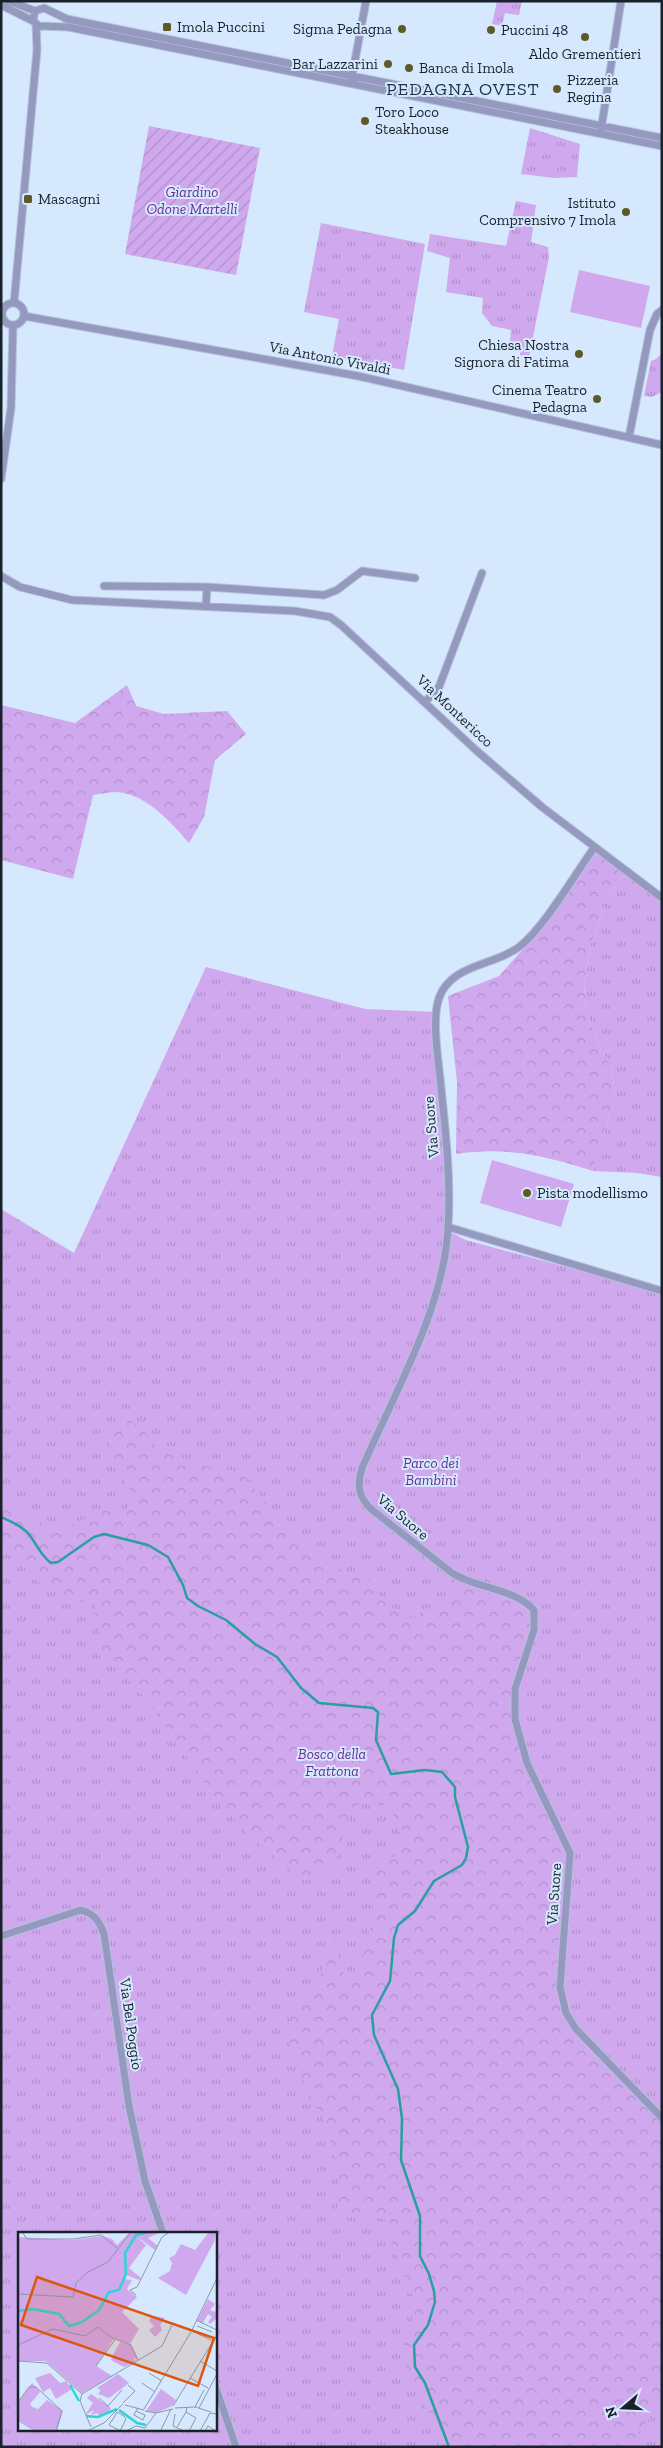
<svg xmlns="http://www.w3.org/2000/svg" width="663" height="2448" font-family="'Zilla Slab',serif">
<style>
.grass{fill:url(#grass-tufts);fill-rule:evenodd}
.forest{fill:url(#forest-crowns)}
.garden{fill:url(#garden-furrows)}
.pitch{fill:#cfa8ee}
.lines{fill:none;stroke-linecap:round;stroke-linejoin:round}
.stream{stroke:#299fa0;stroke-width:2.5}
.minor-casing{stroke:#b3c4d8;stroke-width:9}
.minor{stroke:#9599c0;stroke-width:7}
.poi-dot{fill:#5d5a27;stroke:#d5e8fe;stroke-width:2}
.labels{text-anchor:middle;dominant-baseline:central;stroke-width:4;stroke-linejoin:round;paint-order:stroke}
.poi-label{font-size:15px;fill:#19222b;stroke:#d5e8fe;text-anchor:start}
.park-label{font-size:15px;font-style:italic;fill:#6a2e90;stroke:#d5e8fe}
.street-label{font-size:15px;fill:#19222b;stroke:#d5e8fe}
.quarter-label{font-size:18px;letter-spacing:1px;fill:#203348;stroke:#d5e8fe}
.inset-river{fill:none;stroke:#30d5d2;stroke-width:2.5}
.inset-road{fill:none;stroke:#8a99aa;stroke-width:1}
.view{fill:#de560e;fill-opacity:0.15;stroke:#de560e;stroke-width:2.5}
.inset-edge{fill:none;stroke:#19222b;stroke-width:2.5}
</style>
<defs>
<pattern id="grass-tufts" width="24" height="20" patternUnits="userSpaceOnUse" patternTransform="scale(1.25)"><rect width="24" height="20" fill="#cfa8ee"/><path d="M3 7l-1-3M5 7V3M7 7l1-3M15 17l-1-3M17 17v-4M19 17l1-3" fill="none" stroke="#b190cc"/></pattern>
<pattern id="forest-crowns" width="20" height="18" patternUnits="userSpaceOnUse" patternTransform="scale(1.25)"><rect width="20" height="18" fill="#cfa8ee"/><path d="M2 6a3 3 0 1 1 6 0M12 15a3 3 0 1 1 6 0" fill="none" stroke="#b190cc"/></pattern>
<pattern id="garden-furrows" width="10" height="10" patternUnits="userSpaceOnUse" patternTransform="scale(1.25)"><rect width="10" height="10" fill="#cfa8ee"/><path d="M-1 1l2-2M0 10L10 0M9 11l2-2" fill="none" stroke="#b190cc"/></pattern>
</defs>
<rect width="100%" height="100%" fill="#d5e8fe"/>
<!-- grass -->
<path class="grass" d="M497 1H522L519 15 505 13 502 26 492 24Z
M530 128 580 144 577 177 554 178 521 174Z
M516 201 536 205 531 242 548 247 549 257 529 357 520 355 521 343 510 341 511 330 492 326 482 313 483 298 446 292 450 258 427 251 430 234 506 246Z
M321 223 425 244 404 370 332 356 339 319 304 312Z
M662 353V392L652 397 644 396 651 361 656 359Z
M625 872 662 899V1177L637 1173 593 1171 615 1096 612 1067 601 1050 586 1012 584 981 591 944 605 904Z
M206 967 365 1009 437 1012 448 1231 466 1240 662 1293V2447H1V1209L74 1253ZM19 2233H215V2429H19Z"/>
<!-- forest -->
<path class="forest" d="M127 685 136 706 164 714 227 711 246 734 215 760 204 817 189 843C171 822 146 794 117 792 109 792 100 794 93 795L73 879 1 860V705L75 723Z
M598 847 625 872 605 904 591 944 584 981 586 1012 601 1050 612 1067 615 1096 593 1171C549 1156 503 1146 456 1154L457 1082 448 996 499 976 549 920Z
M125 1417 142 1428 158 1450 211 1468 232 1470 246 1478 301 1547 333 1567 366 1576 383 1600 409 1619 446 1599 456 1570 531 1599 537 1614 517 1703 524 1746 564 1827 570 1848 573 1884 564 1967 565 1998 573 2019 662 2115V2399L631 2444 632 2447H440L429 2415 405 2364 404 2344 413 2322V2298L396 2254 391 2250 392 2239 387 2220 375 2217H337C338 2205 340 2192 339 2181 337 2161 327 2112 310 2101L286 2033 296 2011 318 1991 324 1955 334 1939 344 1977 357 1976 371 1925 374 1871 396 1855 400 1833 390 1806 364 1803 353 1806 336 1859 321 1879 305 1880 301 1876 298 1877 246 1833 204 1783 150 1703 103 1654 95 1612 96 1604 68 1599 38 1582 1 1536V1498L57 1533 102 1510 125 1515 133 1492C112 1470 107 1453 111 1423Z"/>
<!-- garden -->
<path class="garden" d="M149 126 260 148 236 275 125 254Z"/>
<!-- pitch -->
<path class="pitch" d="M579 270 650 286 641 328 570 312Z
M492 1160 574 1184 561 1227 480 1203Z"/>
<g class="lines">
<!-- stream -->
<path class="stream" d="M1 1517C12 1522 24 1527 31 1537 38 1547 41 1555 51 1563L58 1562 94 1537 104 1534 148 1545 168 1557 183 1585 187 1598 198 1606 226 1620 255 1644 277 1657 301 1688 319 1703 373 1708 378 1712 376 1740 391 1774 425 1770 442 1772 455 1787V1797L468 1847 466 1858 462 1865 434 1881 415 1911 398 1925 394 1938 390 1981 372 2015 374 2035 398 2089 402 2119 401 2160 420 2216V2256L429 2274 434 2291 435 2302 428 2325 414 2345 415 2367 425 2383 449 2447"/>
<defs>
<path id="minor" d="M9 1 35 11
M1 5 33 21 39 26 68 27 662 146
M33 21 35 11 44 8 67 19 662 138
M351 82 366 1
M601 130 621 1
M2 314a11 11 0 1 1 22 0a11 11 0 1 1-22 0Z
M14 303 37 50 36 24
M24 316 358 376 662 445
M629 437 650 330 657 314 662 310
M1 479 11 408 13 325
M1 576 20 587 72 600 295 611 330 617 341 625 478 752 542 807 662 898
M104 586 207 587
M206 606 207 587 324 595 337 590 362 571 415 578
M425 702 439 687 482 573
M594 848C575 874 544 928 519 947 494 966 451 964 439 998 431 1022 439 1063 441 1088 446 1135 451 1181 448 1228 444 1308 394 1394 362 1468 357 1486 358 1496 371 1509L452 1573C477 1589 514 1588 534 1610V1630L515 1689V1719L527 1763 570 1853 560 1987 566 2013 576 2029 662 2118
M448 1227 662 1291
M1 1936 81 1910C95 1914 99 1921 104 1934L129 2106 145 2181 163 2233
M215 2385 236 2447"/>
</defs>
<!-- minor casing -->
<use href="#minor" class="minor-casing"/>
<!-- minor -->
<use href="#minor" class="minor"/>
</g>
<!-- markers -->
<g class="poi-dot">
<rect x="162" y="22" width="10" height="10" rx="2.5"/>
<circle cx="402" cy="29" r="5"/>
<circle cx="491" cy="30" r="5"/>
<circle cx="585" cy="37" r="5"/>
<circle cx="388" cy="64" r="5"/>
<circle cx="409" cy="68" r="5"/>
<circle cx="557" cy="89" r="5"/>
<circle cx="365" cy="121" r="5"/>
<rect x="23" y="194" width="10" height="10" rx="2.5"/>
<circle cx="626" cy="212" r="5"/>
<circle cx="579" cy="354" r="5"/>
<circle cx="597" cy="399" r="5"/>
<circle cx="527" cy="1193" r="5"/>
</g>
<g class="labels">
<!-- poi labels -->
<g class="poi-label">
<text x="177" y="27">Imola Puccini</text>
<text x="392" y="29" text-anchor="end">Sigma Pedagna</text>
<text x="501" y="30">Puccini 48</text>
<text x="585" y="54" text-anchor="middle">Aldo Grementieri</text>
<text x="378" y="64" text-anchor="end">Bar Lazzarini</text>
<text x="419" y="68">Banca di Imola</text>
<text x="567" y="80">Pizzeria<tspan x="567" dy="17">Regina</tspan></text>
<text x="375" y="112">Toro Loco<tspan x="375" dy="17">Steakhouse</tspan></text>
<text x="38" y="199">Mascagni</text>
<text x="616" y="203" text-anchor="end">Istituto<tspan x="616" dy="17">Comprensivo 7 Imola</tspan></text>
<text x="569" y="345" text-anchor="end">Chiesa Nostra<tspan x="569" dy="17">Signora di Fatima</tspan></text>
<text x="587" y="390" text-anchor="end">Cinema Teatro<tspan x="587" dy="17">Pedagna</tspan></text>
<text x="537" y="1193">Pista modellismo</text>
</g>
<!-- park labels -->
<g class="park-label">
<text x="192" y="192">Giardino<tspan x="192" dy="17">Odone Martelli</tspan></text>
<text x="431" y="1463">Parco dei<tspan x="431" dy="17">Bambini</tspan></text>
<text x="332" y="1754">Bosco della<tspan x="332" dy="17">Frattona</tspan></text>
</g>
<!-- street labels -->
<g class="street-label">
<text transform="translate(330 358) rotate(11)">Via Antonio Vivaldi</text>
<text transform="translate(455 711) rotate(43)">Via Montericco</text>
<text transform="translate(431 1127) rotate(-95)">Via Suore</text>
<text transform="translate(403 1517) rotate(40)">Via Suore</text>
<text transform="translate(554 1894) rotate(-86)">Via Suore</text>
<text transform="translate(131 2024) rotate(82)">Via Bel Poggio</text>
</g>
<!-- quarter labels -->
<g class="quarter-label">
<text x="463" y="89">PEDAGNA OVEST</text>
</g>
</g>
<!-- overview -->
<g transform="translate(18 2232)">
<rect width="199" height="199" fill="#d5e8fe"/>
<path d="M112 0H141L121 7 128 13 111 36 123 46 121 48 108 43 106 47 114 48 109 57 119 65 104 80 121 97 112 112 96 107 78 134 94 144 64 161 28 129H0V5L54 8 85 4 94 7 99 13ZM191 0H198L196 10 168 63 140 46 152 39 154 31 151 26 157 23 163 12 177 18ZM190 67 197 72 192 78 197 80 199 76V86L192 92 190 90 194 85 190 82 185 91 179 89ZM97 119 111 123 118 129 106 135 93 128ZM32 141 42 151 48 149 54 157 38 167 32 156 25 160 17 146ZM100 142 111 151 91 166 80 162 83 158 79 156ZM14 151 22 160 12 172 14 175 20 177 29 168 45 179 39 199H16L0 189V166L2 168ZM73 162 93 176 91 179 82 184 79 181 73 183 76 178 67 183 75 171 69 166Z" fill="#cfa8ee"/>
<path d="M123 0H143L130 6 140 14 137 18 118 4ZM12 18 32 28 77 23 79 31 61 32 59 49 57 43 55 45 47 42 54 39 56 29 42 31 38 47 24 46 23 31 12 22 7 24 14 46 0 50 3 21ZM108 31 110 39 103 59H96L94 69 84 72V77L91 79 69 95 72 100 66 104 38 97 18 105 4 91H0V78H26L28 75 42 76 48 82H45L56 89 53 81 78 73 92 57 103 51ZM134 84 147 86 142 93 144 98 137 105 131 98 136 94 131 89ZM45 108 59 134H50L41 121 31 127 0 120 3 115 37 116ZM102 110 113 113 120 128 97 119Z" fill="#cfa8ee"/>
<path d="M143 157 158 168 154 174 138 181 128 179Z" fill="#cfa8ee"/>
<path class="inset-river" d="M0 79 15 77 41 82 51 94 64 90 81 78 91 60 101 58 108 42 107 21 118 3 132 0M52 153 61 169M101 178 119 191 128 193M68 184 80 185 99 177"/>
<path class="inset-road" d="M4 0 9 7H55L83 3 99 16M0 62 55 65 58 51 70 40 90 30 113 0M118 63 112 58 119 55 144 5 152 0M178 88 199 98M179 94 194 100M174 98 199 46M174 99 193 108M0 113 35 97 67 104 80 95 94 106 113 113 120 128M0 129 29 131 64 162M182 129 199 139M78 134 97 108M131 141 144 149M172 146 190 156M124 151 137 160M81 166 90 174 104 158M0 170 11 155H18L44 179 38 199M105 171 117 159 110 153M107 173 126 178M155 174 199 103M169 175 168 180 178 186 171 199M177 175 186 158M157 176 177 175 193 180M181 176 199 142M126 177 173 100M118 179 127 183 125 188 116 183 118 179 120 176M127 179 138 181 155 177M157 182 155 194 166 199M94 188 91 193 103 199M94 189 99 180 106 184 108 187 102 199M73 195 62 169 64 162 144 114 155 91 173 99M159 195 168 180M127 196 138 181M143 198 153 177M69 199 86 191 105 172M108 199 118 194 127 196M182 199 192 181 199 182M187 199 190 194 198 199"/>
<path class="view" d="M19 45 196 106 180 154 3 93Z"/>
<rect width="199" height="199" class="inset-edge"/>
</g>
<!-- border -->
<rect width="663" height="2448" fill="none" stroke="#19222b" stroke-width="5"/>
<!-- north arrow -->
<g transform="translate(623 2408) rotate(251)" stroke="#d5e8fe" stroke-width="4" paint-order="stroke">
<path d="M0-4L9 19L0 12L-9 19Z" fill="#19222b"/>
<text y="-8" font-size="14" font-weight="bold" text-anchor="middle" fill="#19222b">N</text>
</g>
</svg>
